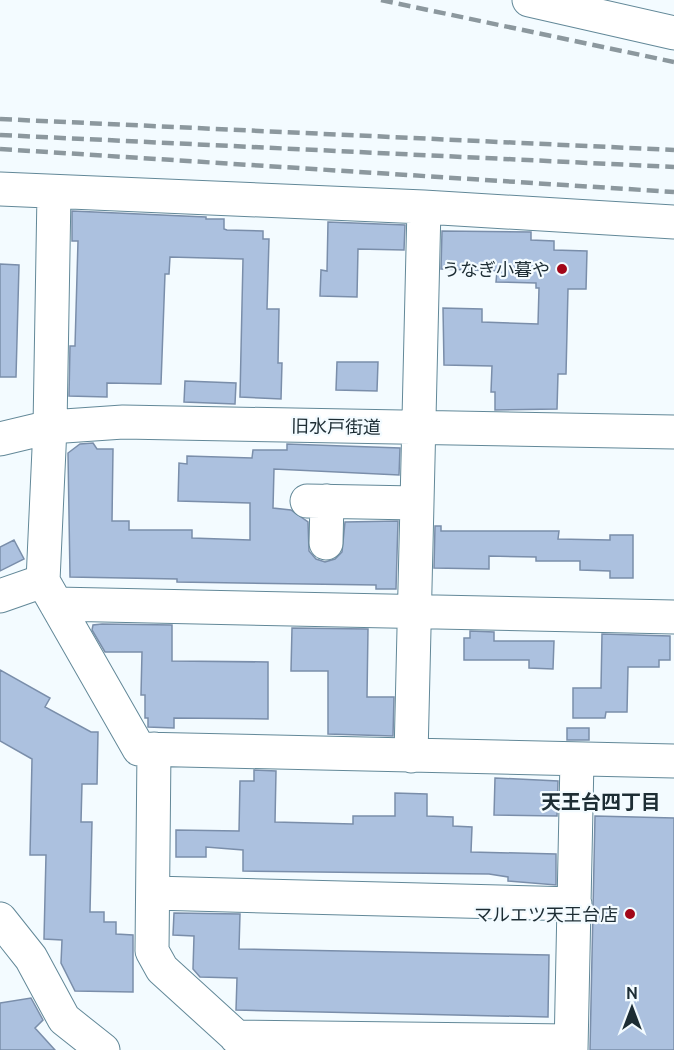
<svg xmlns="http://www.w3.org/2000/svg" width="674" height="1050" font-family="Ubuntu,'Noto Sans JP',sans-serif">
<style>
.building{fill:#acc1df;stroke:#7a8eaa;stroke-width:1.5}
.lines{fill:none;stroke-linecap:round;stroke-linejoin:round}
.minor-casing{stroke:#628898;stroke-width:35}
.minor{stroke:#fff;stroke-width:33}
.rail{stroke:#8c989e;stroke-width:4.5;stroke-dasharray:12 6;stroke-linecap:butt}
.poi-dot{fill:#a20618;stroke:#f3fbff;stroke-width:2}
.labels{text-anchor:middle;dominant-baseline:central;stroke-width:4.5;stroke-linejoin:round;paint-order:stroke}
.poi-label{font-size:18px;fill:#1d2d34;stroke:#f3fbff;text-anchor:end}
.street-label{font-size:18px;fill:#1d2d34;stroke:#f3fbff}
.neighbourhood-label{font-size:20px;font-weight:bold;fill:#1d2d34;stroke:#f3fbff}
</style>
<rect width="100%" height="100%" fill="#f3fbff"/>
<!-- building -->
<path class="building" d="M72 211 206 217V219H224V229L227 230 263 231V239H269L267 309H279L278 363H282L281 399 240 397 243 259 170 257 169 274H165L161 384 107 383V397L69 396 70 346H75L78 241H72Z
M328 222 405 225 404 250 358 249 357 297 320 296 321 270 327 271Z
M442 231 531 232V240L554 241V250L587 251 586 289H568L566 374H558L557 409 495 410V392H491L492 366 444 365 443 308 482 309V322L538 324 539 288H536V283L496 282 497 271 441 269Z
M0 264 19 265 16 377H0Z
M337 362H378L377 391 336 390Z
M185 381 236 383 235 404 184 402Z
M93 443 97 449H113L112 521H129V530H192V538L250 540V503L178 501 179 463 187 464V456L252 458 253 450H287V444L400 448 399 475 274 469 273 508 291 510 308 522 309 551 316 559 325 562 335 559 342 552 345 522 398 521 396 589H376V585L177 582V579L70 577 68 453 80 444Z
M435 526H441V531H559L558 539 610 540V535H633V578H610V571L580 570V561H536V557L489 556V569L434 568Z
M14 540 24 559 0 571V547Z
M102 624 172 625V661L268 662V719L174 718V728L148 727V718H145V695H141L142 652H105L92 630 93 625Z
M292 628 368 629 367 697H394L393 736 328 734V671H291Z
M470 631 494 632V641H554L553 669 529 668V660H464V638H470Z
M602 634 670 636V660H659V667H628L627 712H606L605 718H573V688H601Z
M0 670 50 698 45 707 91 732H98L97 784H82L81 822H92L90 912H104V922H116V934L133 935V992L75 991 61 963 62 940 44 939 46 855H30L32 759 0 741Z
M567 728H589V740H567Z
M254 770 276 771 275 822 353 824V816H395V793L427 794V816L453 817V826L472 827 471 852 556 854V885L508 881V877L489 874 243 871V850L206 847V857H176V830L239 831 240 781H254Z
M495 778 558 781 557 816 494 815Z
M595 816 674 818V1050H590Z
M174 913 240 914 239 949 549 955 548 1017 236 1010 237 978 200 977 193 969 194 936 173 935Z
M31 998 43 1020 35 1028 55 1050H0V1003Z"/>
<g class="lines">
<defs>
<path id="minor" d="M529 0 674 33
M0 189 424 207 674 222
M54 193 50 427 43 581 139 749 674 761
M0 439 50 427 123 422 674 432
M307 501 416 503
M326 543 327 501
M0 596 43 581
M56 604 674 617
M154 749 152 951 162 969 251 1050
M411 756 424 207
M153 893 575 904
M0 919 31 958 64 1019 103 1050
M236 1037 571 1041
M571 1050 577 759"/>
</defs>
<!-- minor casing -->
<use href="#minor" class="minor-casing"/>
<!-- minor -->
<use href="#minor" class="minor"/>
<!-- rail -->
<path class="rail" d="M381 0 674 62
M0 119 674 150
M0 135 674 167
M0 149 674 192"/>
</g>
<!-- markers -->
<g class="poi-dot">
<circle cx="562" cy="269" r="6"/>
<circle cx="630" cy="914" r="6"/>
</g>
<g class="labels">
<!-- poi labels -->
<g class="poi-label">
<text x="550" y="269">うなぎ小暮や</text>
<text x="618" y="914">マルエツ天王台店</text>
</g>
<!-- street labels -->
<g class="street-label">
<text transform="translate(336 426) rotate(1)">旧水戸街道</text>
</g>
<!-- neighbourhood labels -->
<g class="neighbourhood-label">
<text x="601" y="801">天王台四丁目</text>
</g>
</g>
<!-- north arrow -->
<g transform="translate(632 1008)" stroke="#f3fbff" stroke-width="4.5" paint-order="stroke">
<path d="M0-4.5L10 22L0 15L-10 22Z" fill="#1d2d34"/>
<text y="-9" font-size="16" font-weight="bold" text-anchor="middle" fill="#1d2d34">N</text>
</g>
</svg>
